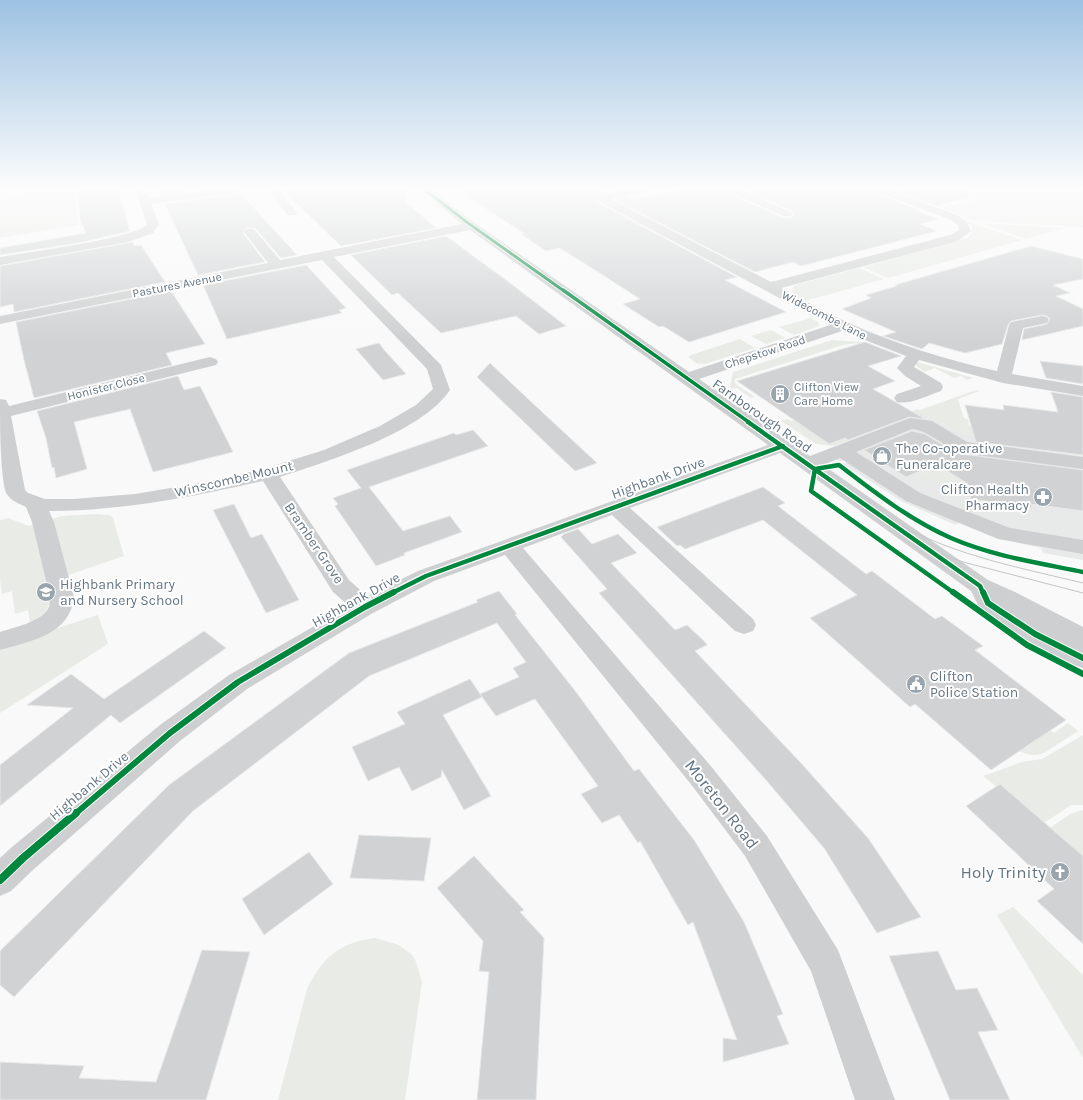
<svg xmlns="http://www.w3.org/2000/svg" width="1083" height="1100" font-family="Karla,sans-serif">
<style>
.built{fill:#e8e9e9}
.green{fill:#e8ebe6}
.building{fill:#d0d2d3;stroke:#e8e8e8}
.lines{fill:none;stroke-linecap:round;stroke-linejoin:round}
.minor{fill:#cecfd0;fill-rule:evenodd}
.tram{stroke:#c3c5c6;stroke-width:1}
.cycleway-far4-casing{stroke:#fff;stroke-width:4.5}
.cycleway-far3-casing{stroke:#fff;stroke-width:5.5}
.cycleway-far2-casing{stroke:#fff;stroke-width:7}
.cycleway-far1-casing{stroke:#fff;stroke-width:8}
.cycleway-casing{stroke:#fff;stroke-width:10}
.cycleway-far4{stroke:#00873e;stroke-width:3}
.cycleway-far3{stroke:#00873e;stroke-width:3.5}
.cycleway-far2{stroke:#00873e;stroke-width:4.5}
.cycleway-far1{stroke:#00873e;stroke-width:6}
.cycleway{stroke:#00873e;stroke-width:8}
.labels{text-anchor:middle;dominant-baseline:central;stroke-width:4;stroke-linejoin:round;paint-order:stroke}
.far-street-label{font-size:12px;fill:#657683;stroke:#fff}
.far-poi-label{font-size:12px;fill:#657683;stroke:#fff;text-anchor:start}
.street-label{font-size:14px;fill:#657683;stroke:#fff}
.poi-label{font-size:14px;fill:#657683;stroke:#fff;text-anchor:start}
.near-street-label{font-size:17px;fill:#657683;stroke:#fff}
.near-poi-label{font-size:17px;fill:#657683;stroke:#fff;text-anchor:end}
</style>
<rect width="100%" height="100%" fill="#f9f9f9"/>
<!-- built -->
<path class="built" d="M920 413 964 433 998 445 1083 456V560L1043 553 1041 548 1001 539 959 522 956 525 903 502 843 464 847 462 845 461H838L823 451Z"/>
<!-- green -->
<path class="green" d="M40 189H74L78 225 0 238V201Z
M949 189H1083V227L975 221 941 208 977 199Z
M966 221 1022 240 888 278 863 267 967 238 972 233V226Z
M980 223 1065 228 1026 239Z
M859 268 884 279 805 301 792 293 793 287 795 285Z
M811 318 818 322 819 326 794 335 779 327Z
M771 330 785 338 766 344 751 336Z
M740 339 755 348 705 364 696 363 688 357 691 355Z
M832 340 860 342 896 355 890 360 857 343 843 345 735 379V383L737 385 755 397 751 398 737 388 733 389 730 387 733 372Z
M917 362 973 378 967 380 961 376 954 378 935 368 924 372 916 365Z
M976 390 979 391 958 399 964 418 968 419 969 426 1083 446V456L998 445 964 433 920 413 835 446 816 444 781 421 788 419 791 421 794 420 864 431 915 413 912 411 918 409 920 410Z
M937 464 969 484 971 496 916 473Z
M97 514 109 515 113 518 124 556 65 576 52 519 61 516Z
M8 518 29 526 35 524 51 602 45 612 30 624 28 610 15 614 12 591 2 594 0 579V520Z
M98 615 108 644 0 713V647Z
M1035 718 1054 733 1068 723 1078 731 1044 753C1034 757 1028 755 1019 751L1025 747Z
M1083 735V805H1071L1044 823 983 776 1022 762 1042 759Z
M1083 810V856L1050 828 1070 814Z
M1013 907 1083 975V1058L997 915Z
M375 938 399 945 411 954 415 959 422 982 405 1100H278L307 989C323 957 339 943 375 938Z"/>
<!-- building -->
<path class="building" d="M77 189H118L130 231 78 243 0 255V248L86 233 81 222Z
M159 189H203L161 195Z
M282 189H405L406 202 436 228 341 246Z
M456 189H578L595 201 737 277 725 280 786 312 689 342 663 326 659 327 623 304 640 299 609 279 560 248 546 251 521 234H525Z
M687 189H725L726 192 783 218H791L794 214 792 211 744 189H872L873 192 919 210 915 211 938 219 920 224 937 231 801 266 793 262 755 272 615 200 630 196V200Z
M893 189H969L970 197 936 206Z
M241 194 297 255 281 258 255 228H246L243 233 265 262 198 275 165 204Z
M446 236 506 280 566 326 539 334 516 316 441 333 398 293 392 295 351 255Z
M133 242 134 246 141 245 165 282 14 312 13 304 0 307V266Z
M1031 246 1083 259V279L1053 285 1070 293 1056 296 1083 309V326L1022 340 1024 329 1047 324 1050 319 1047 316 1042 315 1011 321 1008 325 1002 344 965 353 929 343 922 349 883 336 896 332 842 309 871 298 866 295 897 286 895 285Z
M306 265 346 308 339 310 342 313 227 339 203 285Z
M171 291 205 344 166 353 172 365 34 398 24 360 16 322Z
M865 342 901 356 868 366 895 381 873 389 925 419 909 417 848 440 845 438 829 444 737 381Z
M379 343 385 351 406 374 383 380 356 349Z
M1040 361 1083 366V384L1046 378Z
M490 363 527 398 597 463 575 471 477 377Z
M178 376 184 390 200 386 233 452 153 472 130 409 74 422 87 469 56 478 54 467 52 468 46 438 37 411Z
M1051 392 1083 397V455L976 442 965 405 1004 410 1003 405 1058 412Z
M473 430 488 446 369 487 403 531 450 516 462 532 404 553 405 555 376 566 335 506 338 504 333 498 361 488 347 470 454 433 456 435Z
M912 431 925 434 949 449 962 454 1083 470V511L1031 504 1032 508 971 499 968 484 937 464 906 477 864 450Z
M763 487 785 503 778 506 866 574 872 571 935 619 942 616 983 646 975 650 1066 720 991 770 915 704 910 707 810 618 857 595 763 520 685 549 680 545 677 546 657 527Z
M234 504 251 538 262 534 299 600 266 613 213 510Z
M578 529 592 544 618 534 637 553 611 563 675 630 687 625 706 643 707 645 695 651 800 762 868 838 921 917 877 933 824 848 766 780 599 593 607 589 561 537 564 534Z
M499 591 517 614 515 615 576 692 634 771 639 769 694 840 744 922 783 1014 777 1016 789 1044 723 1062V1038L737 1040 693 922 688 925 640 841 638 843 619 815 602 823 581 794 598 786 535 699 496 716 480 694 519 677 513 668 526 662 497 623 369 676 193 811 14 997 0 985V951L169 785 349 653 478 602 476 600Z
M204 631 226 648 120 723 111 715 0 806V765L73 708 27 705 71 674 104 699Z
M470 679 482 697 443 715 491 796 464 810 442 770 441 777 412 791 399 767 368 781 352 747 405 724 397 712Z
M1000 784 1083 856V944L1037 901 1054 889 966 806Z
M359 835 431 838 424 881 350 878Z
M309 852 333 884 264 935 242 899Z
M474 856 524 910 520 912 544 938 536 1100H477L489 972 479 971 483 941 437 888Z
M202 950 250 952 206 1100H0V1062L84 1066 79 1078 156 1082Z
M938 951 956 990 977 988 998 1030 978 1032 1010 1100H950L889 956Z"/>
<g class="lines">
<!-- minor -->
<path class="minor" d="M135 189H145L149 198 216 189H246L241 192 151 204 159 224 153 233 128 242 0 265V257C23 253 138 238 147 224Z
M268 189H279L297 213 295 215H287Z
M419 189H431L472 221 689 372 830 325 596 200 579 189H593L602 194 627 189H649L648 191 611 199 771 282 950 235 959 230 958 225 951 220 874 191 873 189H888L959 216 967 222 971 231 958 241 781 288C804 300 826 313 849 323 896 344 946 360 997 371L1009 325 1011 322 1042 316 1047 317 1049 320 1047 323 1023 328 1012 374 1083 386V396L1003 383 919 360 914 367 941 383 943 387 941 391C928 395 911 405 897 402L894 398 897 394 921 386 905 376 897 368 906 356 842 331 699 379 810 456 910 418 932 421 967 442 1083 457V469L962 453C944 448 931 431 912 429L856 452 920 493 1010 528 1083 540V554L998 539 906 501 840 458 823 465 988 580 1015 592 1083 627V668L1074 665 1026 640 980 609 971 591 780 453 630 508 753 619 756 625 753 631 744 634 735 631 612 515 523 548 710 765 767 836 838 950 895 1100H855L811 971 745 856 690 783 505 555 434 581 373 613 247 689 180 741 34 869 11 891 0 896V858L12 847 160 725 229 675 349 606 333 592 263 481C192 497 122 511 49 511L54 522 74 597C70 635 31 641 0 650V632C15 627 38 623 48 609 50 606 50 601 50 597L32 522 26 507C18 503 11 501 6 493 0 474 0 421 0 399L6 400 9 406 210 357 216 359 218 362 216 365 11 416 25 490 28 493 45 499H73L135 494 206 482 263 469 324 450 380 426 416 405 433 389 427 369 322 260 0 324V316L268 263 244 232 246 229H254L280 260 462 224ZM470 230 768 445 418 571 367 596 349 580 280 477C328 461 421 433 450 390L441 365 334 257Z
M726 189H740L791 212 793 214 791 216H783L727 191Z"/>
<!-- tram -->
<path class="tram" d="M421 189 457 219 895 531 929 549 963 562 1083 593
M543 273 900 525C957 556 1021 568 1083 583"/>
<defs>
<path id="cycleway-far4" d="M424 189 468 223 564 291"/>
<path id="cycleway-far3" d="M563 290 750 423"/>
<path id="cycleway-far2" d="M748 422 980 586 983 593
M815 469 811 491 954 593
M815 469 839 465C874 492 910 520 951 538 992 556 1039 563 1083 572
M392 593 426 576 783 446"/>
<path id="cycleway-far1" d="M953 592 1027 645 1083 674
M983 592 988 603 1035 634 1083 658
M75 814 170 733 238 682 365 607 394 592"/>
<path id="cycleway" d="M0 880 23 858 76 813"/>
</defs>
<!-- cycleway-far4 casing -->
<use href="#cycleway-far4" class="cycleway-far4-casing"/>
<!-- cycleway-far3 casing -->
<use href="#cycleway-far3" class="cycleway-far3-casing"/>
<!-- cycleway-far2 casing -->
<use href="#cycleway-far2" class="cycleway-far2-casing"/>
<!-- cycleway-far1 casing -->
<use href="#cycleway-far1" class="cycleway-far1-casing"/>
<!-- cycleway casing -->
<use href="#cycleway" class="cycleway-casing"/>
<!-- cycleway-far4 -->
<use href="#cycleway-far4" class="cycleway-far4"/>
<!-- cycleway-far3 -->
<use href="#cycleway-far3" class="cycleway-far3"/>
<!-- cycleway-far2 -->
<use href="#cycleway-far2" class="cycleway-far2"/>
<!-- cycleway-far1 -->
<use href="#cycleway-far1" class="cycleway-far1"/>
<!-- cycleway -->
<use href="#cycleway" class="cycleway"/>
</g>
<!-- sky -->
<linearGradient id="sky" x2="0" y2="1"><stop stop-color="#9dc2e2"/><stop offset="0.55" stop-color="#fcfcfc"/><stop offset="1" stop-color="#fcfcfc" stop-opacity="0"/></linearGradient>
<rect width="1083" height="343" fill="url(#sky)"/>
<!-- icons -->
<defs>
<symbol id="building-disc" viewBox="-11 -11 22 22"><circle r="9.5" fill="#99a4ac" stroke="#fff"/><path d="M-4-6H4V6H1V3H-1V6H-4ZM-2.5-4.3h1.7v1.8h-1.7ZM.8-4.3h1.7v1.8H.8ZM-2.5-1h1.7V.8h-1.7ZM.8-1h1.7V.8H.8Z" fill="#fff"/></symbol>
<symbol id="shop-disc" viewBox="-11 -11 22 22"><circle r="9.5" fill="#99a4ac" stroke="#fff"/><path d="M-5-2.5h2.3a2.7 3.5 0 0 1 5.4 0H5L5.5 6h-11ZM-1.5-2.5h3a1.5 2.3 0 0 0-3 0Z" fill="#fff"/></symbol>
<symbol id="pharmacy-disc" viewBox="-11 -11 22 22"><circle r="9.5" fill="#99a4ac" stroke="#fff"/><path d="M-2-6h4v4h4v4h-4v4h-4v-4h-4v-4h4Z" fill="#fff"/></symbol>
<symbol id="school-disc" viewBox="-11 -11 22 22"><circle r="9.5" fill="#99a4ac" stroke="#fff"/><path d="M0-5L7-2L0 1L-7-2ZM-4 1L0 2.5L4 1V4Q0 6-4 4Z" fill="#fff"/></symbol>
<symbol id="civic-disc" viewBox="-11 -11 22 22"><circle r="9.5" fill="#99a4ac" stroke="#fff"/><path d="M-.6-6.5H3V-4.5H.6V-3L4-1V1h2V6H-6V1h2V-1L-.6-3ZM-1.2 2.5V6h2.4V2.5Z" fill="#fff"/></symbol>
<symbol id="church-disc" viewBox="-11 -11 22 22"><circle r="9.5" fill="#99a4ac" stroke="#fff"/><path d="M-1.2-6h2.4v3.5h3.3v2.4h-3.3V6h-2.4V-.1h-3.3v-2.4h3.3Z" fill="#fff"/></symbol>
</defs>
<g fill-rule="evenodd">
<use href="#building-disc" x="769" y="383" width="22" height="22"/>
<use href="#shop-disc" x="871" y="445" width="22" height="22"/>
<use href="#pharmacy-disc" x="1032" y="486" width="22" height="22"/>
<use href="#school-disc" x="35" y="581" width="22" height="22"/>
<use href="#civic-disc" x="905" y="673" width="22" height="22"/>
<use href="#church-disc" x="1049" y="861" width="22" height="22"/>
</g>
<g class="labels">
<!-- far-street labels -->
<g class="far-street-label">
<text transform="translate(177 285) rotate(-11)">Pastures Avenue</text>
<text transform="translate(824 315) rotate(27)">Widecombe Lane</text>
<text transform="translate(765 352) rotate(-18)">Chepstow Road</text>
<text transform="translate(106 387) rotate(-14)">Honister Close</text>
</g>
<!-- far-poi labels -->
<g class="far-poi-label">
<text x="794" y="387">Clifton View<tspan x="794" dy="14">Care Home</tspan></text>
</g>
<!-- street labels -->
<g class="street-label">
<text transform="translate(762 416) rotate(35)">Farnborough Road</text>
<text transform="translate(658 478) rotate(-20)">Highbank Drive</text>
<text transform="translate(234 479) rotate(-13)">Winscombe Mount</text>
<text transform="translate(314 543) rotate(56)">Bramber Grove</text>
<text transform="translate(356 600) rotate(-29)">Highbank Drive</text>
<text transform="translate(89 786) rotate(-40)">Highbank Drive</text>
</g>
<!-- poi labels -->
<g class="poi-label">
<text x="896" y="448">The Co-operative<tspan x="896" dy="16">Funeralcare</tspan></text>
<text x="1029" y="489" text-anchor="end">Clifton Health<tspan x="1029" dy="16">Pharmacy</tspan></text>
<text x="60" y="584">Highbank Primary<tspan x="60" dy="16">and Nursery School</tspan></text>
<text x="930" y="676">Clifton<tspan x="930" dy="16">Police Station</tspan></text>
</g>
<!-- near-street labels -->
<g class="near-street-label">
<text transform="translate(722 804) rotate(52)">Moreton Road</text>
</g>
<!-- near-poi labels -->
<g class="near-poi-label">
<text x="1046" y="872">Holy Trinity</text>
</g>
</g>
</svg>
